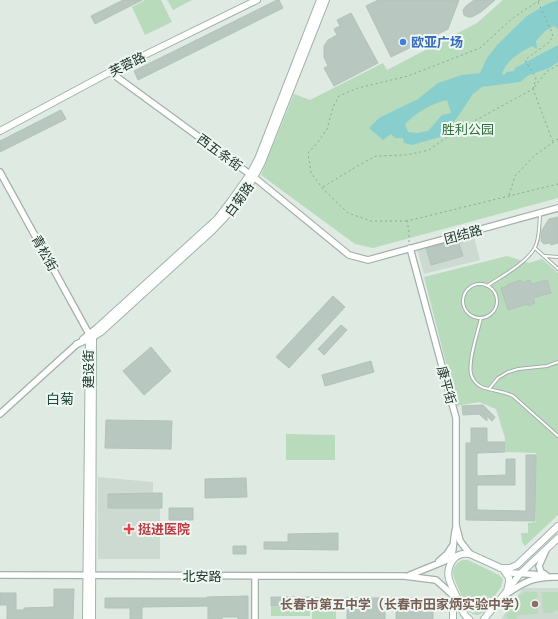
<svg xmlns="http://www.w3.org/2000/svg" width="558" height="619" font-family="'Open Sans','Noto Sans SC',sans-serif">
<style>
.built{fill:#cddad2}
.green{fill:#b8dbbc}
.water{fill:#88cecd;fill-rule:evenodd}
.building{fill:#b8c7bf;stroke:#b2c3b9}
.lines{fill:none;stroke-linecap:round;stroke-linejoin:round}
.service-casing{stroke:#a2b1a9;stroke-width:4}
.tertiary-casing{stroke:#a2b1a9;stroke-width:8}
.secondary-casing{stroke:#9fb5a9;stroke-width:8}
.path{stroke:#80ad97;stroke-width:1;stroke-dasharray:2 3;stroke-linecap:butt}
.service{stroke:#fff;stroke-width:2}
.tertiary{stroke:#fff;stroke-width:5.5}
.secondary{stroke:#fff;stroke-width:6}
.shop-dot{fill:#3f7fe0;stroke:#eff7f2;stroke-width:1.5}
.health-dot{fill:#e0444e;stroke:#eff7f2;stroke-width:1.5}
.education-dot{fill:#8d6e63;stroke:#eff7f2;stroke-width:1.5}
.labels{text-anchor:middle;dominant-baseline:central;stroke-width:4;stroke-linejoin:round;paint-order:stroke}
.shop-label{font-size:13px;font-weight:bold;fill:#366cbe;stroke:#eff7f2;text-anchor:start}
.street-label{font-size:13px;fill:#21392e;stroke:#eff7f2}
.park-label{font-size:13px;fill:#2c6f3a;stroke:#eff7f2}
.health-label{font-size:13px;font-weight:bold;fill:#be3a42;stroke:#eff7f2;text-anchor:start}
.education-label{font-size:13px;font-weight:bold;fill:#785e54;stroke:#eff7f2;text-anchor:end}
.neighbourhood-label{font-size:14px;fill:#1e4b38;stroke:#eff7f2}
</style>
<rect width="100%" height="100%" fill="#dfeae3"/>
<!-- built -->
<path class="built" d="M473 233 480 260 424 274 417 248Z
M98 477 153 482V498H160V559H98Z
M523 588H558V619H501Z"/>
<!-- green -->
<path class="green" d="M145 0H161L172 22 145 35 132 7Z
M167 0H192L173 10Z
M503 0H558V198L373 248 355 244 261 175 294 94 310 100 383 63 387 70 477 23Z
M507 256 529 263 542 259 558 273V515L525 546 522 542 521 533H528V523L536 522V453L506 452 505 438 496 409 479 402 457 406 424 277Z
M286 434 335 435V460H286Z
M462 560H468L499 575 503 579 501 587 483 613C478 616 473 616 469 611 466 603 453 580 453 572 453 567 458 562 462 560Z
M525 592H537L538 614 519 615 516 619H509L505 616 518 597Z
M542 592H558V611H554V613H543Z
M271 607H310V616H271Z
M312 609H336V619H312Z"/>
<!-- water -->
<path class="water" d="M558 0V29L554 26 545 31 536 41 537 49 532 46C520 52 506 61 502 74L504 75 507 72 514 71 515 68 558 45V62L549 68 529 75 520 82 482 87 473 94 457 118 440 137 412 145 404 143 403 138H395L391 134 383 140 369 128 379 118 418 99 438 83 462 75 480 73 487 58 498 44 527 16 547 4ZM447 100 451 113 442 115 428 131 417 133 408 132 405 124C416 113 432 103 447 100Z"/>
<!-- building -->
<path class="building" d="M123 0H142L95 24 91 16Z
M277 0H279L283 8 138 80 134 71Z
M378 0H459L448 29 391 57 366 6Z
M474 0H495L481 12 472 17H468L464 15 463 10 466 6Z
M351 13 378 63 334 86 324 68 328 66 324 57V46L328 40 337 35 334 29 340 26 337 20Z
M61 110 66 119 0 152V141Z
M558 217V243L551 245 550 243 544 244 541 241 542 230 549 219Z
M458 240 463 256 431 265 426 248Z
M521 280 522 283 530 280 531 284 547 280 551 293 533 298 535 303 528 306 527 304 508 310 501 288 508 286 507 285Z
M333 296 345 307 289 368 276 357Z
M341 325 347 330 324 355 318 349Z
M151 347 171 371 144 395 123 371Z
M371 361 374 372 325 386 322 375Z
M483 405 495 417 492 421 487 416V421L479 414 463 415 462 406Z
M106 420 172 421 171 449 105 448Z
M471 428H487V442H505V452L477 453V476L506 475V459H515V485H477V510L526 511V455H536L535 521 466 520V443H471Z
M246 478 247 497 205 498V479Z
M162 493V508H108V494Z
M169 508H193V520H169Z
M338 533V550L264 549V542H288V534Z
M233 546H246V554H233Z
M54 589H74L73 619H7V605H0V593H16V610H24V608L54 607Z
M248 596V619H238V617H222V619H208V606L142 607V619H130V608H105V598H207V597Z
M271 597H310V598H419V599H433V619H396V606H385V619H347V608H315V606H271Z"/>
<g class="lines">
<defs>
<path id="service" d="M535 248 558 269
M545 256 558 257
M463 301a17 17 0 1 1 34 0a17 17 0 1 1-34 0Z
M487 286C502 276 525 264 534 249 540 240 539 225 540 215
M481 318C478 332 468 360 471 374 472 379 477 385 482 387 492 391 503 391 513 396L558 436
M489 389 498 378 508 372 518 369 547 366 558 362"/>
<path id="tertiary" d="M110 72 255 178 349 255 368 260 558 208
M0 172 89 334
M410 248 456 418V525L460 541 470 554
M0 414 77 344
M546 550 539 566 541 572 546 575
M451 560C454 549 453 538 456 527
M439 561 447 554 453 545
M505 572 512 573 543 575
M0 575 404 576 436 580 455 597
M410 575 457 556
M255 576V619
M505 595C524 582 534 576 558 577"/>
<path id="secondary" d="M0 131 110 72 257 0
M91 335 93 337 92 619
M83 339 97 328 217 219 230 202 250 174 258 159 320 0
M77 344 93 337 101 332 213 230C233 210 250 187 262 162L326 0
M500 568H510L517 565 558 526
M509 588 520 574 558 538
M453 592V619
M86 619 89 336
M469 619C462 614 460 605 457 597 451 585 443 573 453 560 457 554 463 553 470 554L503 569 509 578V582L507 591 484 619"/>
</defs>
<!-- service casing -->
<use href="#service" class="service-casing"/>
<!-- tertiary casing -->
<use href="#tertiary" class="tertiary-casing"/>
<!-- secondary casing -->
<use href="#secondary" class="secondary-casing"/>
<!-- path -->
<path class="path" d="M538 2 551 30 553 37 548 43 525 60 536 78 533 89 546 72 558 65
M323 187 359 165 376 156 407 155 429 150 454 132 533 89 553 142
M509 195 515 176 535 155 558 139
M407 221H371L348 213 324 190 311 173 308 153 318 142 327 129 333 107 339 96 358 88 408 76 480 48 514 17 540 0
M409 242V231L407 221 558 184"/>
<!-- service -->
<use href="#service" class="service"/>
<!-- tertiary -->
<use href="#tertiary" class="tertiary"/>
<!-- secondary -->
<use href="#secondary" class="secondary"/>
</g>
<!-- markers -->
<circle class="shop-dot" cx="403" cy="42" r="4"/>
<path class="health-dot" d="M127 523h4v4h4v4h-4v4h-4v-4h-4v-4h4z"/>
<circle class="education-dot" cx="535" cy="604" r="4"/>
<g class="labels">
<!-- shop labels -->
<g class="shop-label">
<text x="411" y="42">欧亚广场</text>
</g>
<!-- street labels -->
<g class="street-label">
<text transform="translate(127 64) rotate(-26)">芙蓉路</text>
<text transform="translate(220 152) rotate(36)">西五条街</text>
<text transform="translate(239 199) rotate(-54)">白菊路</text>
<text transform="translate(463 234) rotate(-15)">团结路</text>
<text transform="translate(45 253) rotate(61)">青松街</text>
<text transform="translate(88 369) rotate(-90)">建设街</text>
<text transform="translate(447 385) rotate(75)">康平街</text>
<text x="202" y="576">北安路</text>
</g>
<!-- park labels -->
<g class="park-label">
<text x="468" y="129">胜利公园</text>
</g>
<!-- health labels -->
<g class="health-label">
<text x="138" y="529">挺进医院</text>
</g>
<!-- education labels -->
<g class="education-label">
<text x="527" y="604">长春市第五中学（长春市田家炳实验中学）</text>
</g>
<!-- neighbourhood labels -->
<g class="neighbourhood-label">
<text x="60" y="398">白菊</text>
</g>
</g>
</svg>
